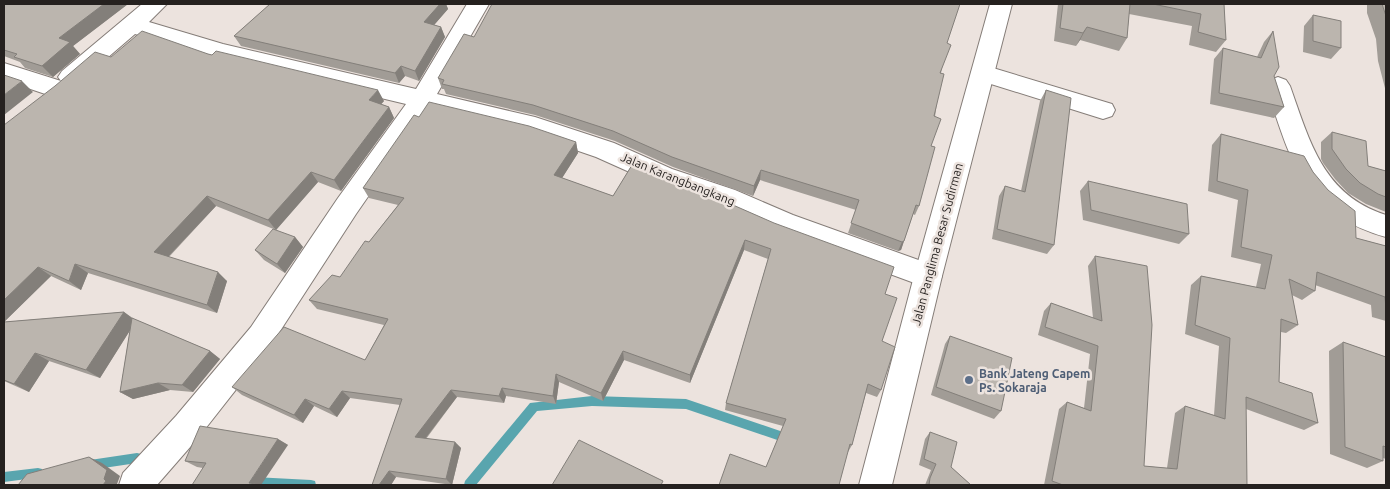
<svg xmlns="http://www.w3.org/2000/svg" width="1390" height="489" font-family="Ubuntu,sans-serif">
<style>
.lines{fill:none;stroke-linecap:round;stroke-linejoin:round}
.stream{fill:#59a5ae;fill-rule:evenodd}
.minor-casing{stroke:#857d78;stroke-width:2}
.highway-casing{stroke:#857d78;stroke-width:2}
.minor{fill:#fff;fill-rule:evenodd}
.highway{fill:#fff;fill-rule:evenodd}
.wall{fill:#a19c96}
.shaded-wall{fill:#837f7a}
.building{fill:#bbb5ae;stroke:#837f7a}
.service-dot{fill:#5c6f8a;stroke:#ece3de;stroke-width:2}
.labels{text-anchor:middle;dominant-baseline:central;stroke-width:5;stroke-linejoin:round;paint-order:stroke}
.street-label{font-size:12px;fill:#25211f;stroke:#ece3de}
.service-label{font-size:12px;font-weight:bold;fill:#4e5e75;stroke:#ece3de;text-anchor:start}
</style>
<rect width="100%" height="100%" fill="#ece3de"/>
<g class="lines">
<!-- stream -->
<path class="stream" d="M592 396 686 399 789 434 793 435 794 439 793 443 789 444 686 409 592 406 537 411 476 485H464L465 481 530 403Z
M137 453 141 454 142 458 141 462 137 463 90 470 86 469 85 465 86 461 90 460Z
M38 468 42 469 43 473 42 477 4 482V472Z
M252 477 311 480 315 481 316 485H248L247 482 248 478Z"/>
<defs>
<path id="minor" d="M142 4H167L149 22 223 44 416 89 467 4H489L437 94 535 117 614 143 672 169 735 190 793 215 938 267 942 276 938 285 928 288 773 231 717 206 654 183 596 157 532 135 428 110 356 214 271 345 198 438 157 485H119L123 473 176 416 251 327 338 198 406 104 222 60 135 34 78 83 70 85 66 84 69 89 65 95 57 98 4 80V63L61 81 58 77 62 71Z
M983 65 1112 104 1115 110 1112 116 1103 119 975 79 971 73 975 67Z
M1278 77 1286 80 1290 86C1310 142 1323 195 1386 215V237C1302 213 1291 161 1266 86L1270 80Z"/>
<path id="highway" d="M990 4H1012L942 276 892 485H859L914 276Z"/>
</defs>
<!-- minor casing -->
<use href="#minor" class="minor-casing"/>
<!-- highway casing -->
<use href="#highway" class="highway-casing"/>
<!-- minor -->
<use href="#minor" class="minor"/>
<!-- highway -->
<use href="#highway" class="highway"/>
</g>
<!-- wall -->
<path class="wall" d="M4 4H128L73 46 80 54 53 77 25 68 20 62 4 56Z
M264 4H446L448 9 434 25 441 27 445 37 419 81 405 76 399 83 241 46 234 36 269 5Z
M1058 4H1224L1226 40 1216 52 1189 45 1192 26 1129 14 1127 38 1119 51 1080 40 1076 46 1054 41Z
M1367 4H1386V92L1378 61 1376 39 1367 13Z
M1313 15 1341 48 1331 59 1303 52 1304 26Z
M1273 31 1274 76 1284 107 1274 118 1210 104 1214 59 1223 48 1257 57 1264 42Z
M474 37 947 43 941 73 931 146 919 206 915 215 913 214 901 250 898 251 848 233 856 210 760 180 753 196 673 167 615 141 535 115 446 94 444 89H442L438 78Z
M208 54 384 101 381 104 389 107 394 118 341 191 318 182 276 230 216 206 169 257 227 281 217 313 88 273 81 290 51 276 4 322 111 57Z
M1046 90 1054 245 1047 254 992 239 999 196 1005 186 1021 191 1040 101Z
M419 117 576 142 578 153 562 178 613 196 632 165 885 294 882 341 881 390 877 397 866 393 852 445 848 452 766 467 783 426 725 410 726 403 768 259 744 250 690 383 624 360 603 401 559 382 556 404 506 396 504 403 457 397 426 439 455 442 461 448 452 485 396 477 391 485H372L400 405 350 398 337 417 314 406 303 423 242 395 232 387 365 360 384 325 317 309 309 300 340 277 369 242 398 205 369 198 363 188Z
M1332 132 1368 166 1386 171V212L1366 204 1348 193 1335 179 1323 163 1321 159V142Z
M1221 134 1313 172 1356 238 1386 246V321L1372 317 1371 305 1315 285V291L1302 300 1292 295 1298 325 1286 333 1281 332 1279 382 1318 423 1304 430 1246 409 1247 485H1044L1059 409 1067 402 1084 408 1090 354 1038 335 1044 311 1051 303 1093 318 1088 266 1095 256 1144 466 1167 468 1175 413 1185 406 1214 415 1219 346 1185 334 1191 285 1201 276 1256 287 1261 264 1231 257 1238 200 1208 191 1212 145Z
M1088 181 1189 234 1179 244 1083 220 1080 191Z
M295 237 303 247 285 273 264 260 255 250Z
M124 312 134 319 210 351 220 359 193 392 170 390 133 399 120 392 130 330 100 378 49 361 29 392 4 381V322Z
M950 336 1001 411 994 419 931 395 945 344Z
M1343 342 1386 357V459L1383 458V461L1367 468 1330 454 1329 351Z
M930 432 951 467 971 485H925L931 470 919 465 925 439Z
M278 439 288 445 203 468 197 467 185 461Z"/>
<!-- shaded-wall -->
<path class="shaded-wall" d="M104 4H128L73 46 80 54 53 77 42 66 59 38Z
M440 4H446L448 9 428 32 424 22Z
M441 27 445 37 419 81 415 71Z
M1087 27 1080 40 1076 46 1083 33Z
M401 66 405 76 399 83 395 73Z
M22 81 33 92 4 115V95Z
M378 90 384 101 375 111 369 100Z
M389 107 394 118 341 191 334 180Z
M576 142 578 153 557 186 554 175Z
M761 170 760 180 753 196 754 186Z
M311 172 318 182 276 230 268 220Z
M207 196 216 206 164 261 154 252Z
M295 237 303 247 285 273 277 264Z
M745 240 744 250 690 383V375Z
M904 241 901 250 898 251 902 242Z
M75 264 88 273 81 290 69 281Z
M38 267 51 276 4 322V300Z
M218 272 227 281 217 313 207 305Z
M124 312 136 321 100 378 86 370Z
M210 351 220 359 193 392 182 385Z
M623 351 624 360 603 401 601 393Z
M35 353 49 361 29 392 14 384Z
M556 374 559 382 556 404 553 396Z
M158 383 170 390 133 399 120 392Z
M502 388 506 396 504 403 499 396Z
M451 390 457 397 421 444 415 437Z
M342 391 350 398 337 417 329 409Z
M305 399 314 406 303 423 294 415Z
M278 439 288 445 261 485 249 483Z
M455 442 461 448 452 485 446 479Z
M89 457 102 463 120 476 117 484 118 485H103Z
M389 471 396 477 391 485H379Z"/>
<!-- building -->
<path class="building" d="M4 4H104L59 38 70 42 42 66 14 57 17 54 4 50Z
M270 4H440L424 22 441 27 415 71 401 66 395 73 234 36Z
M492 4H960L947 43 951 45 940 73 944 74 934 116 941 119 931 146 935 147 919 206 916 205 904 241 902 242 851 223 859 200 761 170 754 186 672 157 613 131 533 105 442 84 444 80 438 78 464 34 474 37Z
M1063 4H1130L1127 38 1087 27 1083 33 1060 28Z
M1153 4H1224L1226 40 1198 32 1201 14Z
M1382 4H1386V16Z
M1313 15 1341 21V48L1313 41Z
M142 31 208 54 212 55 216 51 378 90 369 100 389 107 334 180 311 172 268 220 207 196 154 252 218 272 207 305 75 264 69 281 38 267 4 300V125L55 86 95 52 111 57Z
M1273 31 1279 67 1274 76 1284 107 1219 93 1223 48 1261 58Z
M4 75 22 81 4 95Z
M1046 90 1071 98 1054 245 997 229 1005 186 1025 192Z
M429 102 529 126 576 142 554 175 613 196 632 165 717 198 774 223 894 267 885 294 897 298 882 341 895 347 881 390 868 384 852 445 850 444 839 485H719L730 454 766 467 786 419 726 403 771 249 745 240 690 375 623 351 601 393 556 374 553 396 502 388 499 396 451 390 415 437 455 442 446 479 389 471 379 485H372L402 399 342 391 329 409 305 399 294 415 232 387 284 327 365 360 388 319 309 300 332 275 340 277 365 241 369 242 404 198 363 188 414 115 419 117Z
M1332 132 1366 141 1368 166 1386 171V197L1378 194 1360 183 1346 169 1332 149Z
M1221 134 1304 156 1313 172 1328 190 1355 211 1356 238 1386 246V309L1385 297 1317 272 1315 291 1289 279 1298 325 1281 319 1279 382 1312 393 1318 423 1246 397 1247 485H1063L1052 481 1067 402 1091 411 1098 346 1045 327 1051 303 1102 321 1095 256 1147 266 1152 325 1144 466 1177 469 1185 406 1225 419 1230 338 1195 325 1201 276 1265 289 1272 255 1241 247 1248 190 1217 181Z
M1088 181 1187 204 1189 234 1091 210Z
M273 229 295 237 277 264 255 250Z
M124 312 86 370 35 353 14 384 4 380V322Z
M132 318 210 351 182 385 158 383 120 392Z
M950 336 1012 358 1001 411 936 387Z
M1343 342 1386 357V447L1383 446V461L1345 447Z
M200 426 278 439 249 483 263 485H192L206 463 185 461Z
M930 432 957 442 951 467 971 485H929L930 478 936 464 924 459Z
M579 440 663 481 661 485H552Z
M89 457 107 470 104 479 106 481 103 485H18L27 474Z"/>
<!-- markers -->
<circle class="service-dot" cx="969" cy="380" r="5"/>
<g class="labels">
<!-- street labels -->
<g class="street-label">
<text transform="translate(678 179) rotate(22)">Jalan Karangbangkang</text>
<text transform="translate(937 244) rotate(-75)">Jalan Panglima Besar Sudirman</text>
</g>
<!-- service labels -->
<g class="service-label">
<text x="979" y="373">Bank Jateng Capem<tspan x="979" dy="14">Ps. Sokaraja</tspan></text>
</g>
</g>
<!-- border -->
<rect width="1390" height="489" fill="none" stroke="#25211f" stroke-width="10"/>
</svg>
